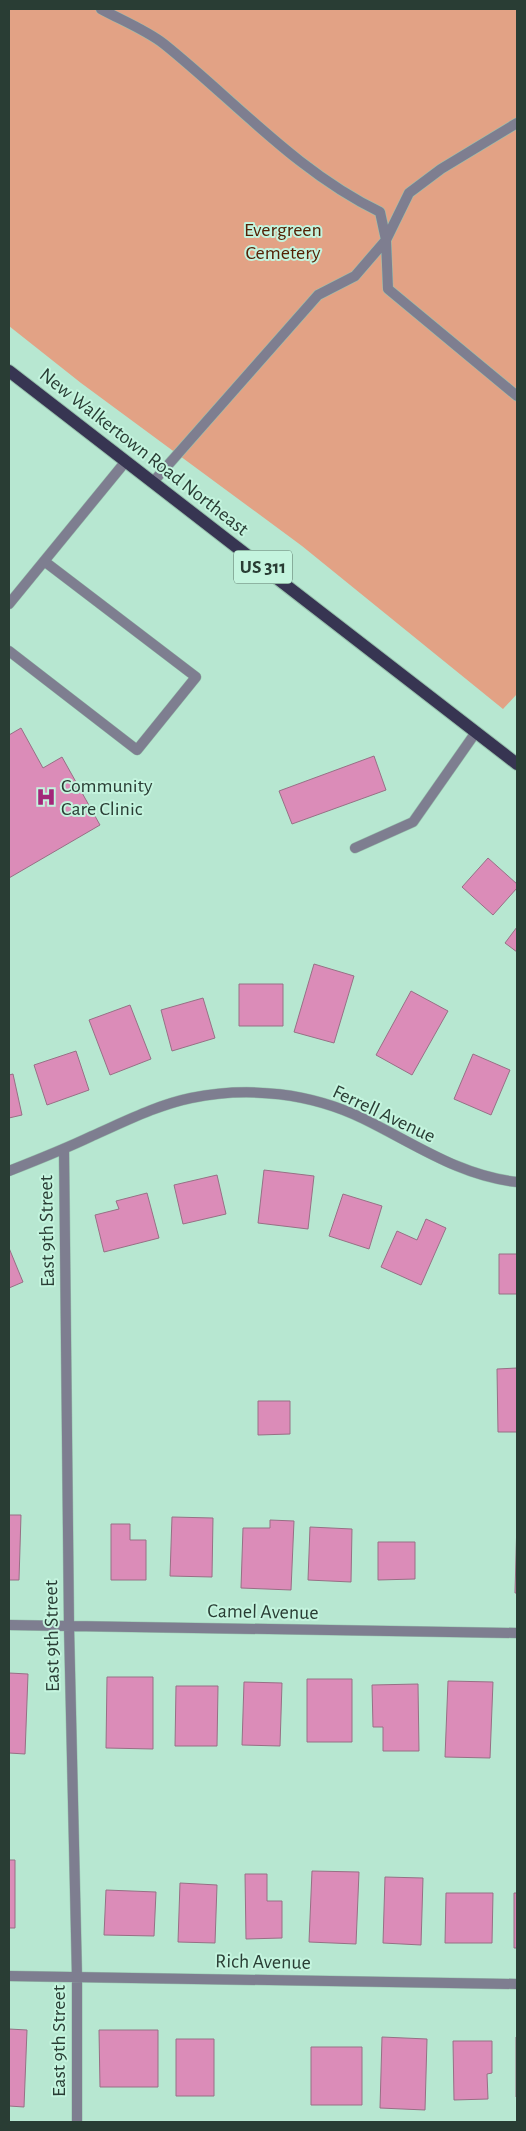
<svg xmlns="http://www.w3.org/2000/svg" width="526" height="2131" font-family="'Alegreya Sans',sans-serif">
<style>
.green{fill:#e2a285}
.building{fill:#db8cb8;stroke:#977085}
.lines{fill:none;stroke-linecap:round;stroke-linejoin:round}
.service-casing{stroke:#98c2ae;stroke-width:11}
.minor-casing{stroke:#98c2ae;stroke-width:11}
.primary-casing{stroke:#98c2ae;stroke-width:14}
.service{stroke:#7e7e90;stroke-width:10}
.minor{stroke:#7e7e90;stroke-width:10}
.primary{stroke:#373552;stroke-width:12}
.labels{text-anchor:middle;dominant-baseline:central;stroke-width:4;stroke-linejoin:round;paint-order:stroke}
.shield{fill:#c4f4de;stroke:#587467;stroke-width:1}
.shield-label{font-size:19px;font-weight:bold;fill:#293d34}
.park-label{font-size:20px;fill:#532105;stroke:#c4f4de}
.street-label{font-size:20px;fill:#293d34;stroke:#c4f4de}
.poi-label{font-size:20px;fill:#293d34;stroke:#c4f4de;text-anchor:start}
</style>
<rect width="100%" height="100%" fill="#b7e7d1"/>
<!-- green -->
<path class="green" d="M9 9H517V694L503 709 302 546 81 383 9 326Z"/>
<!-- building -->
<path class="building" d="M21 728 43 768 62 757 100 825 9 878V735Z
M374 756 386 790 292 824 279 791Z
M488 858 517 884V888L493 915 462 887Z
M517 927V952L505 943Z
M314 964 354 976 334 1043 294 1032Z
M239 984H283V1026H239Z
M411 991 448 1011 412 1075 376 1055Z
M203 998 215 1038 172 1051 161 1010Z
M130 1005 151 1059 110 1075 89 1020Z
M76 1051 89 1090 47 1105 34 1065Z
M473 1054 510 1070 491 1115 454 1099Z
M13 1074 22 1115 9 1118V1075Z
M264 1170 314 1176 308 1229 258 1223Z
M217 1175 226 1214 183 1224 174 1185Z
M147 1193 159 1238 104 1252 95 1215 119 1209 116 1201Z
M343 1194 382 1206 369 1249 329 1236Z
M426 1219 446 1228 421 1285 381 1267 397 1231 417 1240Z
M9 1248 23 1282 9 1288Z
M499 1254H517V1294H499Z
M517 1368V1432H498L497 1369Z
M258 1401H290V1434L258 1435Z
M9 1515H21L19 1580H9Z
M172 1517 213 1518 212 1577 170 1576Z
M517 1519V1593H515Z
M270 1520 294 1521 291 1590 241 1588 243 1528H270Z
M111 1524H130V1540H146V1580H111Z
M310 1527 352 1529 351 1582 308 1580Z
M378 1542H415V1579L378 1580Z
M9 1673 28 1674 25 1754 9 1753Z
M107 1677H153V1749L106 1748Z
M307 1679H352V1742H307Z
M448 1681 493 1682 490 1758 445 1757Z
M244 1682 282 1683 280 1746 242 1745Z
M418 1684 419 1751H383V1727H373L372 1685Z
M176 1686H218L217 1746H175Z
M9 1860H15V1928H9Z
M312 1871 359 1872 356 1944 309 1942Z
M245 1874H267V1901H282V1938L246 1939Z
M385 1877 423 1878 421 1945 383 1943Z
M180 1883 217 1885 215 1943 178 1942Z
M106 1890 156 1892 154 1936 104 1935Z
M446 1893H493L492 1943H445Z
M514 1893H517V1948H514Z
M9 2029 27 2030 24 2107 9 2106Z
M99 2030H158V2087H100Z
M382 2037 427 2039 425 2110 380 2108Z
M516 2037H517V2097H516Z
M176 2039H214V2096H176Z
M453 2041H492V2073L487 2074 488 2099 454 2100Z
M311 2047H362V2105H311Z"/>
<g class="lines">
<defs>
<path id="service" d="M101 9C121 20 146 30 164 44 235 101 297 172 380 212L386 240 388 289 517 396
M153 482 318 295 355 276 386 240 409 193 441 169 517 123
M9 604 126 461
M9 651 137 750 196 677 44 561
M355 848 413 822 476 732"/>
<path id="minor" d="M64 1149 69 1626 77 1977V2122
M9 1171C37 1160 65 1149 92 1136 124 1122 157 1105 191 1098 249 1086 311 1093 364 1119 415 1144 460 1176 517 1182
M9 1625 517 1633
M9 1976 517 1984"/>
<path id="primary" d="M9 371 517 764"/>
</defs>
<!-- service casing -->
<use href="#service" class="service-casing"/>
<!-- minor casing -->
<use href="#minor" class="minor-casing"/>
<!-- primary casing -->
<use href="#primary" class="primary-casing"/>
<!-- service -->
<use href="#service" class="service"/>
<!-- minor -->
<use href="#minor" class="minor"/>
<!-- primary -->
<use href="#primary" class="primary"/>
</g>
<!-- icons -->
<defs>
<symbol id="hospital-bare" viewBox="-9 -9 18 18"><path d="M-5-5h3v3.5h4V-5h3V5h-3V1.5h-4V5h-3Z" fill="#a32679" stroke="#c4f4de" stroke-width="2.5" paint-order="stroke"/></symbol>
</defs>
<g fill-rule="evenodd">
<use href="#hospital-bare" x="32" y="783" width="28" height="28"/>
</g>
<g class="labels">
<!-- shield labels -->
<rect class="shield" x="234" y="550.5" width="58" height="33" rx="4"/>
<g class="shield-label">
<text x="263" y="567">US 311</text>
</g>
<!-- park labels -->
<g class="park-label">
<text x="283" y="230">Evergreen<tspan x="283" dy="23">Cemetery</tspan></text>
</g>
<!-- street labels -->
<g class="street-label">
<text transform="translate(144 452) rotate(38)">New Walkertown Road Northeast</text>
<text transform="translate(384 1114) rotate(25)">Ferrell Avenue</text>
<text transform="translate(47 1231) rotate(-91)">East 9th Street</text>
<text transform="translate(263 1612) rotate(1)">Camel Avenue</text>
<text transform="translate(52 1636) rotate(-91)">East 9th Street</text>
<text transform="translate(263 1962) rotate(1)">Rich Avenue</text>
<text transform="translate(59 2041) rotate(-90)">East 9th Street</text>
</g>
<!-- poi labels -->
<g class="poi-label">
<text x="61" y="786">Community<tspan x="61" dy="23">Care Clinic</tspan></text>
</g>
</g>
<!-- border -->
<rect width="526" height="2131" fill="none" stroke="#293d34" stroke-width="20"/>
</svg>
